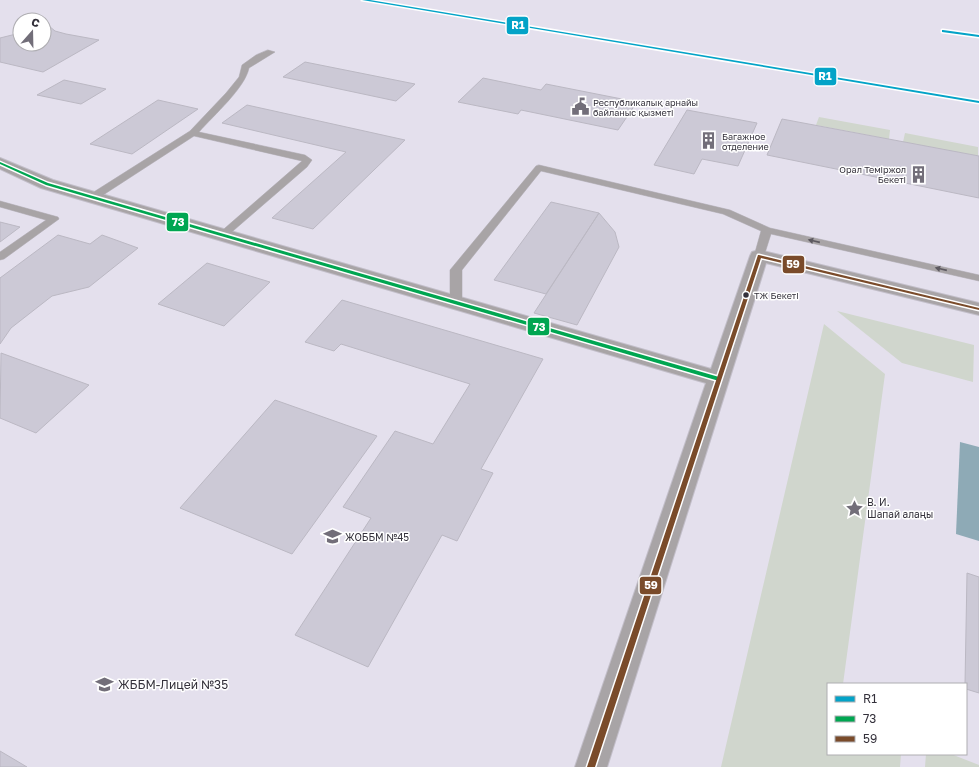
<svg xmlns="http://www.w3.org/2000/svg" width="979" height="767" font-family="'Golos Text',sans-serif">
<style>
.green{fill:#d0d6cd}
.water{fill:#8eaab6}
.building{fill:#ccc9d6;stroke:#bbb8c3}
.lines{fill:none;stroke-linecap:round;stroke-linejoin:round}
.service-casing{stroke:#c2bec9;stroke-width:1}
.minor-casing{stroke:#c2bec9;stroke-width:2}
.service{fill:#a8a4a6;fill-rule:evenodd}
.minor{fill:#a8a4a6;fill-rule:evenodd}
.bus-1-casing{stroke:#fff;stroke-width:3}
.bus-2-casing{stroke:#fff;stroke-width:3}
.bus-1{fill:#00a651;fill-rule:evenodd}
.bus-2{fill:#7a4b2a;fill-rule:evenodd}
.rail-1-casing{stroke:#fff;stroke-width:3}
.rail-1{fill:#03a3c7;fill-rule:evenodd}
.oneway{fill:#5d5960}
.bus-dot{fill:#34313b;stroke:#fff;stroke-width:1.5}
.labels{text-anchor:middle;dominant-baseline:central;stroke-width:3;stroke-linejoin:round;paint-order:stroke}
.far-poi-label{font-size:9px;fill:#34313b;stroke:#fff;text-anchor:start}
.bus-label{font-size:9px;fill:#34313b;stroke:#fff;text-anchor:start}
.poi-label{font-size:10px;fill:#34313b;stroke:#fff;text-anchor:start}
.near-poi-label{font-size:12px;fill:#34313b;stroke:#fff;text-anchor:start}
.line-badge{stroke:#fff;stroke-width:1.5}
.badge-label{font-size:11px;text-anchor:middle;font-weight:bold;fill:#fff}
</style>
<rect width="100%" height="100%" fill="#e4e0ed"/>
<!-- green -->
<path class="green" d="M819 117 890 130 889 139 816 125Z
M905 133 978 147V156L903 142Z
M837 311 974 345 973 382 902 363Z
M824 324 885 374 843 684H828V754H901L900 767H721Z
M926 754H951L979 765V767H925Z"/>
<!-- water -->
<path class="water" d="M960 442 979 447V541L956 534Z"/>
<!-- building -->
<path class="building" d="M49 26 55 31 66 34 99 40 43 72 0 62V38L20 33V44H44V27Z
M305 62 415 84 396 101 283 77Z
M483 78 541 90 546 84 637 102 618 130 521 110 518 114 458 102Z
M64 80 106 89 81 104 37 95Z
M158 100 198 109 132 154 90 144Z
M247 105 405 140 313 229 272 218 346 152 222 123Z
M687 110 757 123 738 166 702 159 694 174 654 165Z
M782 119 979 156V198L767 155Z
M551 202 599 213 546 294 494 280Z
M599 213 615 232 619 247 577 325 534 313Z
M0 222 20 227 0 242Z
M58 235 90 244 102 235 138 248 89 287 52 296 11 328 0 344V278Z
M207 263 270 282 224 326 158 304Z
M342 300 543 359 481 469 493 473 457 541 442 535 368 667 295 635 371 518 343 507 395 431 433 444 470 384 341 344 334 351 305 342Z
M1 353 89 385 36 433 0 418Z
M275 400 377 436 292 554 180 508Z
M967 573 979 577V693L966 689 965 684Z
M0 751 27 767H0Z"/>
<g class="lines">
<defs>
<path id="service" d="M268 50 275 52 249 68C245 88 214 115 199 132L305 155 312 160 307 167 226 237 222 238 217 235 302 161 194 136 97 199H89L88 197 89 195 190 131 226 93 239 77 242 65 256 55Z
M539 165 730 210 770 228 979 275V281L771 234 764 256 759 259 755 258 754 256 761 231 723 214 541 171 462 270V303L460 306H452L450 303V270L536 166Z
M0 201 58 217 59 219 4 259 0 260V252L46 220 0 207Z"/>
<path id="minor" d="M0 158 53 180 711 369 750 256 752 252 759 250 979 303V315L766 263 607 767H575L706 383 41 188 0 169Z"/>
</defs>
<!-- service casing -->
<use href="#service" class="service-casing"/>
<!-- minor casing -->
<use href="#minor" class="minor-casing"/>
<!-- service -->
<use href="#service" class="service"/>
<!-- minor -->
<use href="#minor" class="minor"/>
<defs>
<path id="bus-1" d="M0 162 48 183 719 377 721 379 719 381 46 185 0 164Z"/>
<path id="bus-2" d="M758 255H759L979 308V310L761 258 595 767H587Z"/>
</defs>
<!-- bus-1 casing -->
<use href="#bus-1" class="bus-1-casing"/>
<!-- bus-2 casing -->
<use href="#bus-2" class="bus-2-casing"/>
<!-- bus-1 -->
<use href="#bus-1" class="bus-1"/>
<!-- bus-2 -->
<use href="#bus-2" class="bus-2"/>
<defs>
<path id="rail-1" d="M362 0H370L979 101V103Z
M943 30 979 35V37L942 32V30Z"/>
</defs>
<!-- rail-1 casing -->
<use href="#rail-1" class="rail-1-casing"/>
<!-- rail-1 -->
<use href="#rail-1" class="rail-1"/>
</g>
<!-- one-way arrows -->
<defs><path id="oneway-solid" d="M-6-.8H1V-3.2L6.5 0L1 3.2V.8H-6Z"/></defs>
<g class="oneway">
<use href="#oneway-solid" transform="translate(814 241) rotate(-167)"/>
<use href="#oneway-solid" transform="translate(941 269) rotate(-167)"/>
</g>
<!-- icons -->
<defs>
<symbol id="civic-bare" viewBox="-9 -9 18 18"><path d="M-.6-6.5H3V-4.5H.6V-3L4-1V1h2V6H-6V1h2V-1L-.6-3ZM-1.2 2.5V6h2.4V2.5Z" fill="#726e79" stroke="#fff" stroke-width="2.5" paint-order="stroke"/></symbol>
<symbol id="building-bare" viewBox="-9 -9 18 18"><path d="M-4-6H4V6H1V3H-1V6H-4ZM-2.5-4.3h1.7v1.8h-1.7ZM.8-4.3h1.7v1.8H.8ZM-2.5-1h1.7V.8h-1.7ZM.8-1h1.7V.8H.8Z" fill="#726e79" stroke="#fff" stroke-width="2.5" paint-order="stroke"/></symbol>
<symbol id="sight-bare" viewBox="-9 -9 18 18"><path d="M0-6L1.8-2.2L6-1.7L2.9 1.2L3.7 5.4L0 3.3L-3.7 5.4L-2.9 1.2L-6-1.7L-1.8-2.2Z" fill="#726e79" stroke="#fff" stroke-width="2.5" paint-order="stroke"/></symbol>
<symbol id="school-bare" viewBox="-9 -9 18 18"><path d="M0-5L7-2L0 1L-7-2ZM-4 1L0 2.5L4 1V4Q0 6-4 4Z" fill="#726e79" stroke="#fff" stroke-width="2.5" paint-order="stroke"/></symbol>
</defs>
<g fill-rule="evenodd">
<use href="#civic-bare" x="568" y="94" width="25" height="25"/>
<use href="#building-bare" x="696" y="128" width="25" height="25"/>
<use href="#building-bare" x="906" y="162" width="25" height="25"/>
<use href="#sight-bare" x="842" y="496" width="25" height="25"/>
<use href="#school-bare" x="320" y="524" width="25" height="25"/>
<use href="#school-bare" x="92" y="672" width="25" height="25"/>
</g>
<!-- markers -->
<circle class="bus-dot" cx="746" cy="295" r="3.5"/>
<g class="labels">
<!-- far-poi labels -->
<g class="far-poi-label">
<text x="593" y="102">Республикалық арнайы<tspan x="593" dy="10">байланыс қызметі</tspan></text>
<text x="722" y="136">Багажное<tspan x="722" dy="10">отделение</tspan></text>
<text x="906" y="169" text-anchor="end">Орал Теміржол<tspan x="906" dy="10">Бекеті</tspan></text>
</g>
<!-- bus labels -->
<g class="bus-label">
<text x="754" y="295">ТЖ Бекеті</text>
</g>
<!-- poi labels -->
<g class="poi-label">
<text x="867" y="502">В. И.<tspan x="867" dy="12">Шапай алаңы</tspan></text>
<text x="345" y="537">ЖОББМ №45</text>
</g>
<!-- near-poi labels -->
<g class="near-poi-label">
<text x="118" y="684">ЖББМ-Лицей №35</text>
</g>
</g>
<g class="line-badge">
<rect x="506" y="16" width="23" height="19" rx="4" fill="#03a3c7"/>
<rect x="814" y="67" width="23" height="19" rx="4" fill="#03a3c7"/>
<rect x="166" y="212" width="23" height="20" rx="4" fill="#00a651"/>
<rect x="782" y="255" width="23" height="19" rx="4" fill="#7a4b2a"/>
<rect x="527" y="317" width="23" height="19" rx="4" fill="#00a651"/>
<rect x="639" y="576" width="23" height="19" rx="4" fill="#7a4b2a"/>
</g>
<g class="badge-label">
<text x="518" y="29">R1</text>
<text x="825" y="80">R1</text>
<text x="178" y="226">73</text>
<text x="793" y="268">59</text>
<text x="539" y="331">73</text>
<text x="651" y="589">59</text>
</g>
<!-- legend -->
<rect x="827" y="683" width="140" height="72" fill="#ffffff" stroke="#aeadb1"/>
<rect x="835" y="696" width="20" height="6" fill="#03a3c7" stroke="#aeadb1"/>
<text x="863" y="703" font-size="12" fill="#34313b">R1</text>
<rect x="835" y="716" width="20" height="6" fill="#00a651" stroke="#aeadb1"/>
<text x="863" y="723" font-size="12" fill="#34313b">73</text>
<rect x="835" y="736" width="20" height="6" fill="#7a4b2a" stroke="#aeadb1"/>
<text x="863" y="743" font-size="12" fill="#34313b">59</text>
<!-- north arrow -->
<g transform="translate(32 32) rotate(20)"><circle r="19" fill="#ffffff" stroke="#aeadb1"/>
<path d="M0-3L7 15L0 10L-7 15Z" fill="#726e79"/>
<text y="-6" font-size="11" font-weight="bold" text-anchor="middle" fill="#34313b">С</text>
</g>
</svg>
